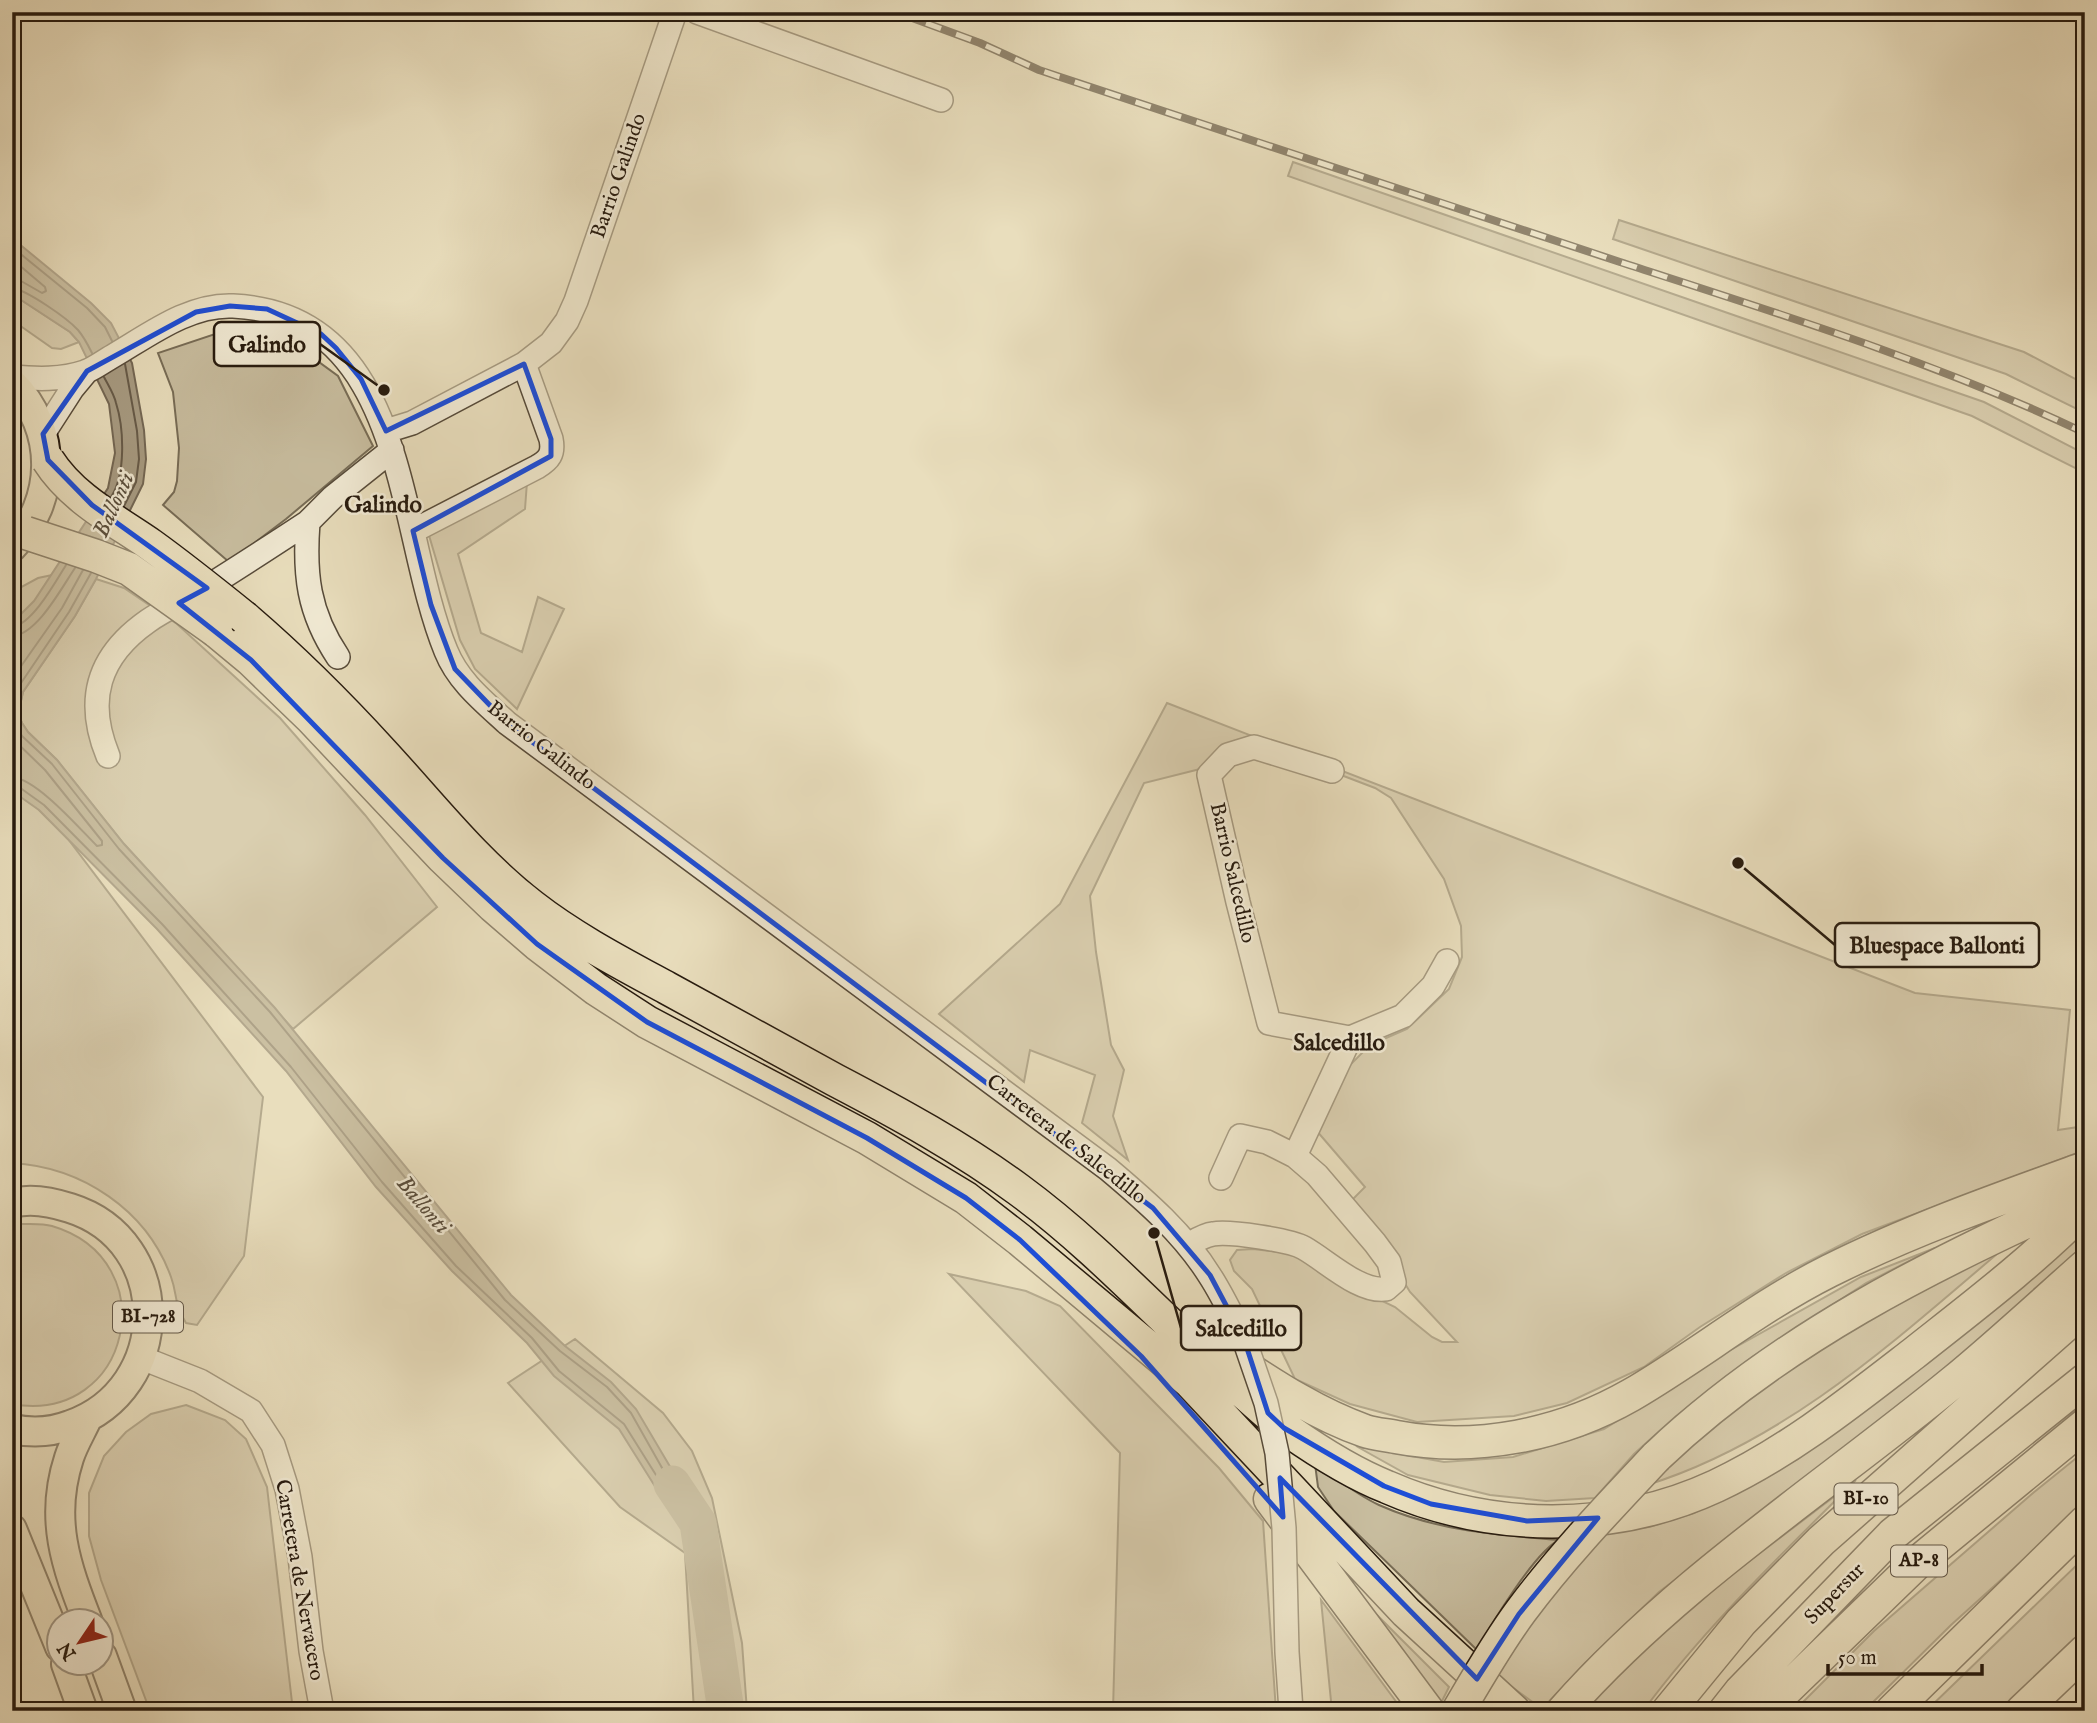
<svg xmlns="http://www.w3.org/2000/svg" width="2097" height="1723" font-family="'IM FELL English',serif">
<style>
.green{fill:#c8bd9f;stroke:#776c56;stroke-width:2}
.water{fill:#a79b82;stroke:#736754;stroke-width:2}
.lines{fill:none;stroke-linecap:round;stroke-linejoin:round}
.shore{stroke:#665a48;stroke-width:2}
.river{stroke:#a79b82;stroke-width:37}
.minor-casing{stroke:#574b3a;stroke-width:26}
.major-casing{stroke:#261a0e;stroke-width:32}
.highway-casing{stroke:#261a0e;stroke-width:35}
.minor{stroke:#f1ead4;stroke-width:23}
.major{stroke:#e9debd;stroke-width:28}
.highway{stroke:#e9debd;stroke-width:32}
.rail-casing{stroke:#261a0e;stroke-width:8}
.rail{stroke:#f1ead4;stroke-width:5;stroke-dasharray:16;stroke-linecap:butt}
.minor-bridge-casing{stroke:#574b3a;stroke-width:26;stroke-linecap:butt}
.highway-bridge-casing{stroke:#261a0e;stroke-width:35;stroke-linecap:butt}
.minor-bridge{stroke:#f1ead4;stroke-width:23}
.highway-bridge{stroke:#e9debd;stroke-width:32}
.marked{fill:none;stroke:#1d4ed8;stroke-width:5;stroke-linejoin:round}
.labels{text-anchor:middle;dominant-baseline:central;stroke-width:5;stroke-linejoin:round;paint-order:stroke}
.shield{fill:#f1ead4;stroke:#635849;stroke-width:2}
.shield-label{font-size:19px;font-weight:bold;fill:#261a0e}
.street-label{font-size:21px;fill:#261a0e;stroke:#f1ead4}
.water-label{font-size:23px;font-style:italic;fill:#5a4e3c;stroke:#f1ead4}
.neighbourhood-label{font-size:23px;font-weight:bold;fill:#261a0e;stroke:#f1ead4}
.leader{fill:none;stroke:#261a0e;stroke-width:2.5}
.callout-dot{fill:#261a0e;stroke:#f1ead4;stroke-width:2.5}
.callout{fill:#f1ead4;stroke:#261a0e;stroke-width:2.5}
.callout-label{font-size:23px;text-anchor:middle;font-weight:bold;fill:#261a0e}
</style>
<rect width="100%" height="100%" fill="#e9debd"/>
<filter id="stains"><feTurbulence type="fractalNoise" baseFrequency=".00286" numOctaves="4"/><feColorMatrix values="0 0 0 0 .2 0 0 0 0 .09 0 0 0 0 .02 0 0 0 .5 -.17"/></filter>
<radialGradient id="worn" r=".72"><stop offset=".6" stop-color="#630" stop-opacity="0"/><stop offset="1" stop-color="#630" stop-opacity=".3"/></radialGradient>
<!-- green -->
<path class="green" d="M1293 162 1984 402 2085 454V473L1972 416 1288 176Z
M1619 220 2024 352 2085 384V413L2006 374 1613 239Z
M12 294 70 332 79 342 61 349 52 348 12 320Z
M242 325 290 341 338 376 373 446 286 519 229 562 163 505 174 492 177 481 179 448 173 392 158 353Z
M527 482 525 509 458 554 481 633 522 652 538 597 564 609 517 709 475 669 460 640 428 532Z
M62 573 12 673V592L38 578Z
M96 579 124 588 177 624 280 718 365 815 437 907 293 1029 124 844 57 760 28 732 22 723 18 714 23 692 75 616Z
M1167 703 1915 993 2070 1010 2058 1130 2085 1126V1150L1862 1234 1786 1273 1700 1327 1644 1367 1567 1403 1514 1416 1417 1422 1350 1404 1295 1379 1252 1289 1234 1271 1230 1260 1237 1250 1253 1249 1295 1254 1351 1286 1395 1307 1432 1337 1442 1342H1457L1410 1292 1389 1257 1347 1205 1365 1187 1316 1130 1344 1071 1370 1045 1407 1029 1449 989 1462 957 1461 926 1444 879 1391 798 1375 788 1252 741 1204 768 1144 783 1090 896 1096 952 1111 1045 1124 1070 1113 1116 1128 1160 1082 1123 1095 1075 1030 1050 1024 1082 939 1014 1060 904Z
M12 783 68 839 263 1097 244 1256 197 1325 186 1323C173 1302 178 1296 171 1277 147 1210 82 1167 12 1163Z
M2085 1223V1245L2080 1249 1962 1354 1820 1470 1659 1592 1585 1663 1542 1709 1493 1673 1601 1532 1649 1527 1694 1513 1798 1459Z
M20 1224C30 1224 42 1223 52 1226 167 1260 131 1425 12 1404V1226Z
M2023 1232C1907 1329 1794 1439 1647 1485L1692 1442 1780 1370Z
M1935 1248 1866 1283 1752 1357 1675 1417 1634 1454 1595 1498 1546 1501 1490 1495 1408 1475 1356 1446 1444 1462 1513 1457 1604 1429 1727 1352 1861 1277Z
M949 1274 1026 1291 1060 1306 1219 1468 1263 1521 1276 1711H1113L1120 1453Z
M575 1339 663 1413 692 1451 712 1498 742 1643 747 1711H694L685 1553 620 1507 508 1383Z
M186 1405 225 1420 246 1439 267 1487 293 1711H150L101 1580 89 1536V1493L104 1456 126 1432 151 1414Z
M2085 1451V1499L2064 1523 1951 1625 1864 1711H1794L1874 1631 2033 1493Z
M1315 1464C1336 1478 1357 1495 1379 1505 1437 1531 1497 1535 1559 1540 1534 1553 1492 1623 1477 1650L1334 1511 1318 1487Z
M1856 1480C1782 1554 1706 1626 1643 1711H1581L1676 1617Z
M2085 1557V1636L2010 1705 2001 1711H1926Z
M1321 1600 1403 1711H1332Z
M1364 1602 1449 1687 1438 1709Z"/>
<!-- water -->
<path class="water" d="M12 238 91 303 111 323 132 363 144 430 146 459 143 484 96 579 75 616 23 692 18 714 22 723 28 732 57 760 124 844 275 1008 511 1295 565 1346 611 1382 636 1409 685 1492 698 1523 700 1536 656 1488 619 1429 554 1376 527 1343 452 1271 376 1187 286 1071 157 929 39 810 12 791V623L34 601 108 488 115 453 109 404 79 342 70 332 12 294Z"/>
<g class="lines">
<!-- shore -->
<path class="shore" d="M12 247 87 308 105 327 112 341
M12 259 45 287 46 291 42 293 21 281 12 279
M12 288C27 290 67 318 78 330 84 337 88 345 92 353
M104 377C108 385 114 394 116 403 124 428 126 475 111 497
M124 506 136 482 139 459 137 431 125 364
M12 627C32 625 56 581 66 565
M12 636C37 635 62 587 75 568
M12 679 62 608 83 570
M12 707 17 689 69 612 91 573
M12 719 22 736 52 764 119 849 270 1012 505 1300 560 1351 607 1387 631 1413 670 1482 669 1486 665 1487 661 1483 624 1424 559 1371 532 1338 456 1266 382 1182 291 1067 162 924 44 805 19 787 12 786
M12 738 45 770 102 841V845L97 846C79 828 37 779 12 777"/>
<!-- river -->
<path class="river" d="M672 1484 698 1523 726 1711"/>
<defs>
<path id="minor" d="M697 12 941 100
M12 377C37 379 61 380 85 372 95 368 104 361 113 356 149 335 189 304 233 306 409 314 396 530 446 651 458 681 483 701 507 723L1108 1169C1146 1201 1184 1234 1210 1276 1223 1296 1233 1318 1244 1339
M386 431 412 423 524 364 551 343 567 321 576 301 675 12
M43 434 72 389 87 371
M413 531 537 467C549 460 554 454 551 439L524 364
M338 657C308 612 304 574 308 522L333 497 392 450
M108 756C85 700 98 656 148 621 165 609 186 600 204 589 239 567 273 545 308 522
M1332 771 1254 747 1228 755 1209 775 1238 902 1269 1023 1350 1038 1403 1016 1433 986 1447 961
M1295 1156 1350 1038
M1188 1245C1195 1241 1204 1235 1213 1234 1229 1231 1290 1240 1304 1248 1327 1261 1360 1293 1386 1289L1394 1282 1389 1262 1375 1243 1317 1175 1295 1156 1267 1142 1240 1136 1221 1178
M142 1358 200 1381 251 1411 273 1445 287 1489 300 1557 311 1651 322 1711"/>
<path id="major" d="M12 383C58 429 57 501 12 547
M12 1203C30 1198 52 1202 70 1208 175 1241 173 1389 70 1425 52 1432 31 1433 12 1429
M87 1419C81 1432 73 1445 69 1458 49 1519 66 1566 88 1622
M12 1529 60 1647
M102 1656 122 1711
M66 1664 83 1711"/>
<path id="highway" d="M245 618C294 660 339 705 382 752 431 805 474 861 532 906 573 938 621 963 667 988 723 1019 779 1049 835 1080 898 1113 962 1148 1019 1190 1098 1248 1164 1322 1237 1387 1254 1401 1271 1418 1289 1431 1319 1452 1352 1473 1387 1487 1490 1532 1613 1534 1716 1486 1787 1453 1851 1402 1913 1354 1971 1308 2032 1262 2085 1208
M216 631 251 660 312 719 443 858 493 906 537 944 596 989 647 1022 867 1138 966 1198 1020 1240 1190 1382 1406 1612 1514 1711
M1235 1360C1276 1387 1317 1414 1365 1431 1374 1434 1386 1435 1396 1437 1476 1452 1561 1435 1631 1395 1698 1356 1759 1306 1829 1271 1911 1230 1999 1199 2085 1168
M1656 1457C1779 1340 1931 1264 2085 1195
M1270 1499 1428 1711
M1563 1711C1676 1583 1821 1490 1953 1382 1998 1345 2041 1305 2085 1266
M1668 1711 1741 1622 1821 1541 2085 1308
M1725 1711 1740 1692 1893 1534 2085 1380
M1764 1711 1918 1562 2085 1425
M1892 1711 2085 1522
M2022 1711 2085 1651"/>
</defs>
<!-- minor casing -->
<use href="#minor" class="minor-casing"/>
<!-- major casing -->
<use href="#major" class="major-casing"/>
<!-- highway casing -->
<use href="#highway" class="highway-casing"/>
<!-- minor -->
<use href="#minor" class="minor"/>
<!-- major -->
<use href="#major" class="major"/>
<!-- highway -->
<use href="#highway" class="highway"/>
<defs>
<path id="rail" d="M896 12 980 43 1039 70C1233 134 1427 198 1620 262 1777 313 1936 362 2085 433"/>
</defs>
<!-- rail casing -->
<use href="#rail" class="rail-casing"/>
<!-- rail -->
<use href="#rail" class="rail"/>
<defs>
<path id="minor-bridge" d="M1244 1339 1266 1403 1277 1453 1284 1528 1287 1652 1291 1711"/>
<path id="highway-bridge" d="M48 460C72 498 115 520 151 545 183 568 214 593 245 618
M26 533 96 556 129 569 216 631
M1458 1711C1478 1677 1498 1642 1521 1611 1562 1556 1609 1507 1656 1457"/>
</defs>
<!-- minor-bridge casing -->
<use href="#minor-bridge" class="minor-bridge-casing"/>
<!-- highway-bridge casing -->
<use href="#highway-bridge" class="highway-bridge-casing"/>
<!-- minor-bridge -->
<use href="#minor-bridge" class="minor-bridge"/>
<!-- highway-bridge -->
<use href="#highway-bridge" class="highway-bridge"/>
</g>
<!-- marked area -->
<path d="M0 0H2097V1723H0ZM230 306 267 309 321 334 336 348 361 379 386 431 524 364 551 439V456L413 531 431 605 455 669 507 723 1153 1208 1210 1275 1244 1339 1268 1413 1284 1428 1384 1486 1431 1504 1527 1521 1598 1518 1519 1614 1477 1679 1280 1478 1283 1517 1141 1356 1020 1240 966 1198 867 1138 647 1022 537 944 443 858 251 660 179 603 207 588 92 505 48 460 43 434 87 371 196 312Z" fill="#e9debd" fill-opacity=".55" fill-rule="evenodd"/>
<path class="marked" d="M230 306 267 309 321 334 336 348 361 379 386 431 524 364 551 439V456L413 531 431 605 455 669 507 723 1153 1208 1210 1275 1244 1339 1268 1413 1284 1428 1384 1486 1431 1504 1527 1521 1598 1518 1519 1614 1477 1679 1280 1478 1283 1517 1141 1356 1020 1240 966 1198 867 1138 647 1022 537 944 443 858 251 660 179 603 207 588 92 505 48 460 43 434 87 371 196 312Z"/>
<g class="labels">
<!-- shield labels -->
<g class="shield">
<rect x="113" y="1301.5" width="70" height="31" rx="5"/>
<rect x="1834.5" y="1483.5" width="63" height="31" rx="5"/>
<rect x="1891" y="1545.5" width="56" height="31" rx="5"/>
</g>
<g class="shield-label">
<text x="148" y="1317">BI-728</text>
<text x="1866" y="1499">BI-10</text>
<text x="1919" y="1561">AP-8</text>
</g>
<!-- street labels -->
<g class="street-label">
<text transform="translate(619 176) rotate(-71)">Barrio Galindo</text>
<text transform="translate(541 746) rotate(38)">Barrio Galindo</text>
<text transform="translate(1232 873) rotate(77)">Barrio Salcedillo</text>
<text transform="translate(1066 1140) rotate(38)">Carretera de Salcedillo</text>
<text transform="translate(299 1580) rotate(80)">Carretera de Nervacero</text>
<text transform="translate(1835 1594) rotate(-46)">Supersur</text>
</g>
<!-- water labels -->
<g class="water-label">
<text transform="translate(114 505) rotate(-66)">Ballonti</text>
<text transform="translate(423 1205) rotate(49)">Ballonti</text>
</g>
<!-- neighbourhood labels -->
<g class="neighbourhood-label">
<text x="383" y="505">Galindo</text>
<text x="1339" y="1043">Salcedillo</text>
</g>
</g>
<!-- callouts -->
<path class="leader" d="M384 390L320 344M1738 863L1835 945M1154 1233L1181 1328"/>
<g class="callout-dot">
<circle cx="384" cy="390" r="7"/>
<circle cx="1738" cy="863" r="7"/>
<circle cx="1154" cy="1233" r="7"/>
</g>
<g class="callout">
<rect x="214" y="322" width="106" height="44" rx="7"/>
<rect x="1835" y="923" width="204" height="44" rx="7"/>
<rect x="1181" y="1306" width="120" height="44" rx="7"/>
</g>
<g class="callout-label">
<text x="267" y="352">Galindo</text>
<text x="1937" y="953">Bluespace Ballonti</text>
<text x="1241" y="1336">Salcedillo</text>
</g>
<!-- margin -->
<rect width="2097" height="1723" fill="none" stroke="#e9debd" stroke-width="42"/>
<rect x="14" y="14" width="2069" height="1695" fill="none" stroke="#261a0e" stroke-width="3.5"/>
<rect x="21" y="21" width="2055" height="1681" fill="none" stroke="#261a0e" stroke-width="2"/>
<!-- north arrow -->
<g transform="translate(80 1642) rotate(235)"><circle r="33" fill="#f1ead4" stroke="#a09785" stroke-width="2"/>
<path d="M0-5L12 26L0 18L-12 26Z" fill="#8f2418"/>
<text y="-10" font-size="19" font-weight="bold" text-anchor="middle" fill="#261a0e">N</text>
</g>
<!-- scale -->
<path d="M1828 1664v10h154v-10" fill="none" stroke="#261a0e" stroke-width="3.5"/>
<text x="1838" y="1664" font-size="21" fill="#261a0e" stroke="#f1ead4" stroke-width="5" paint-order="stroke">50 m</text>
<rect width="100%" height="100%" filter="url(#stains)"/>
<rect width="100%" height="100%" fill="url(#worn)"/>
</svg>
